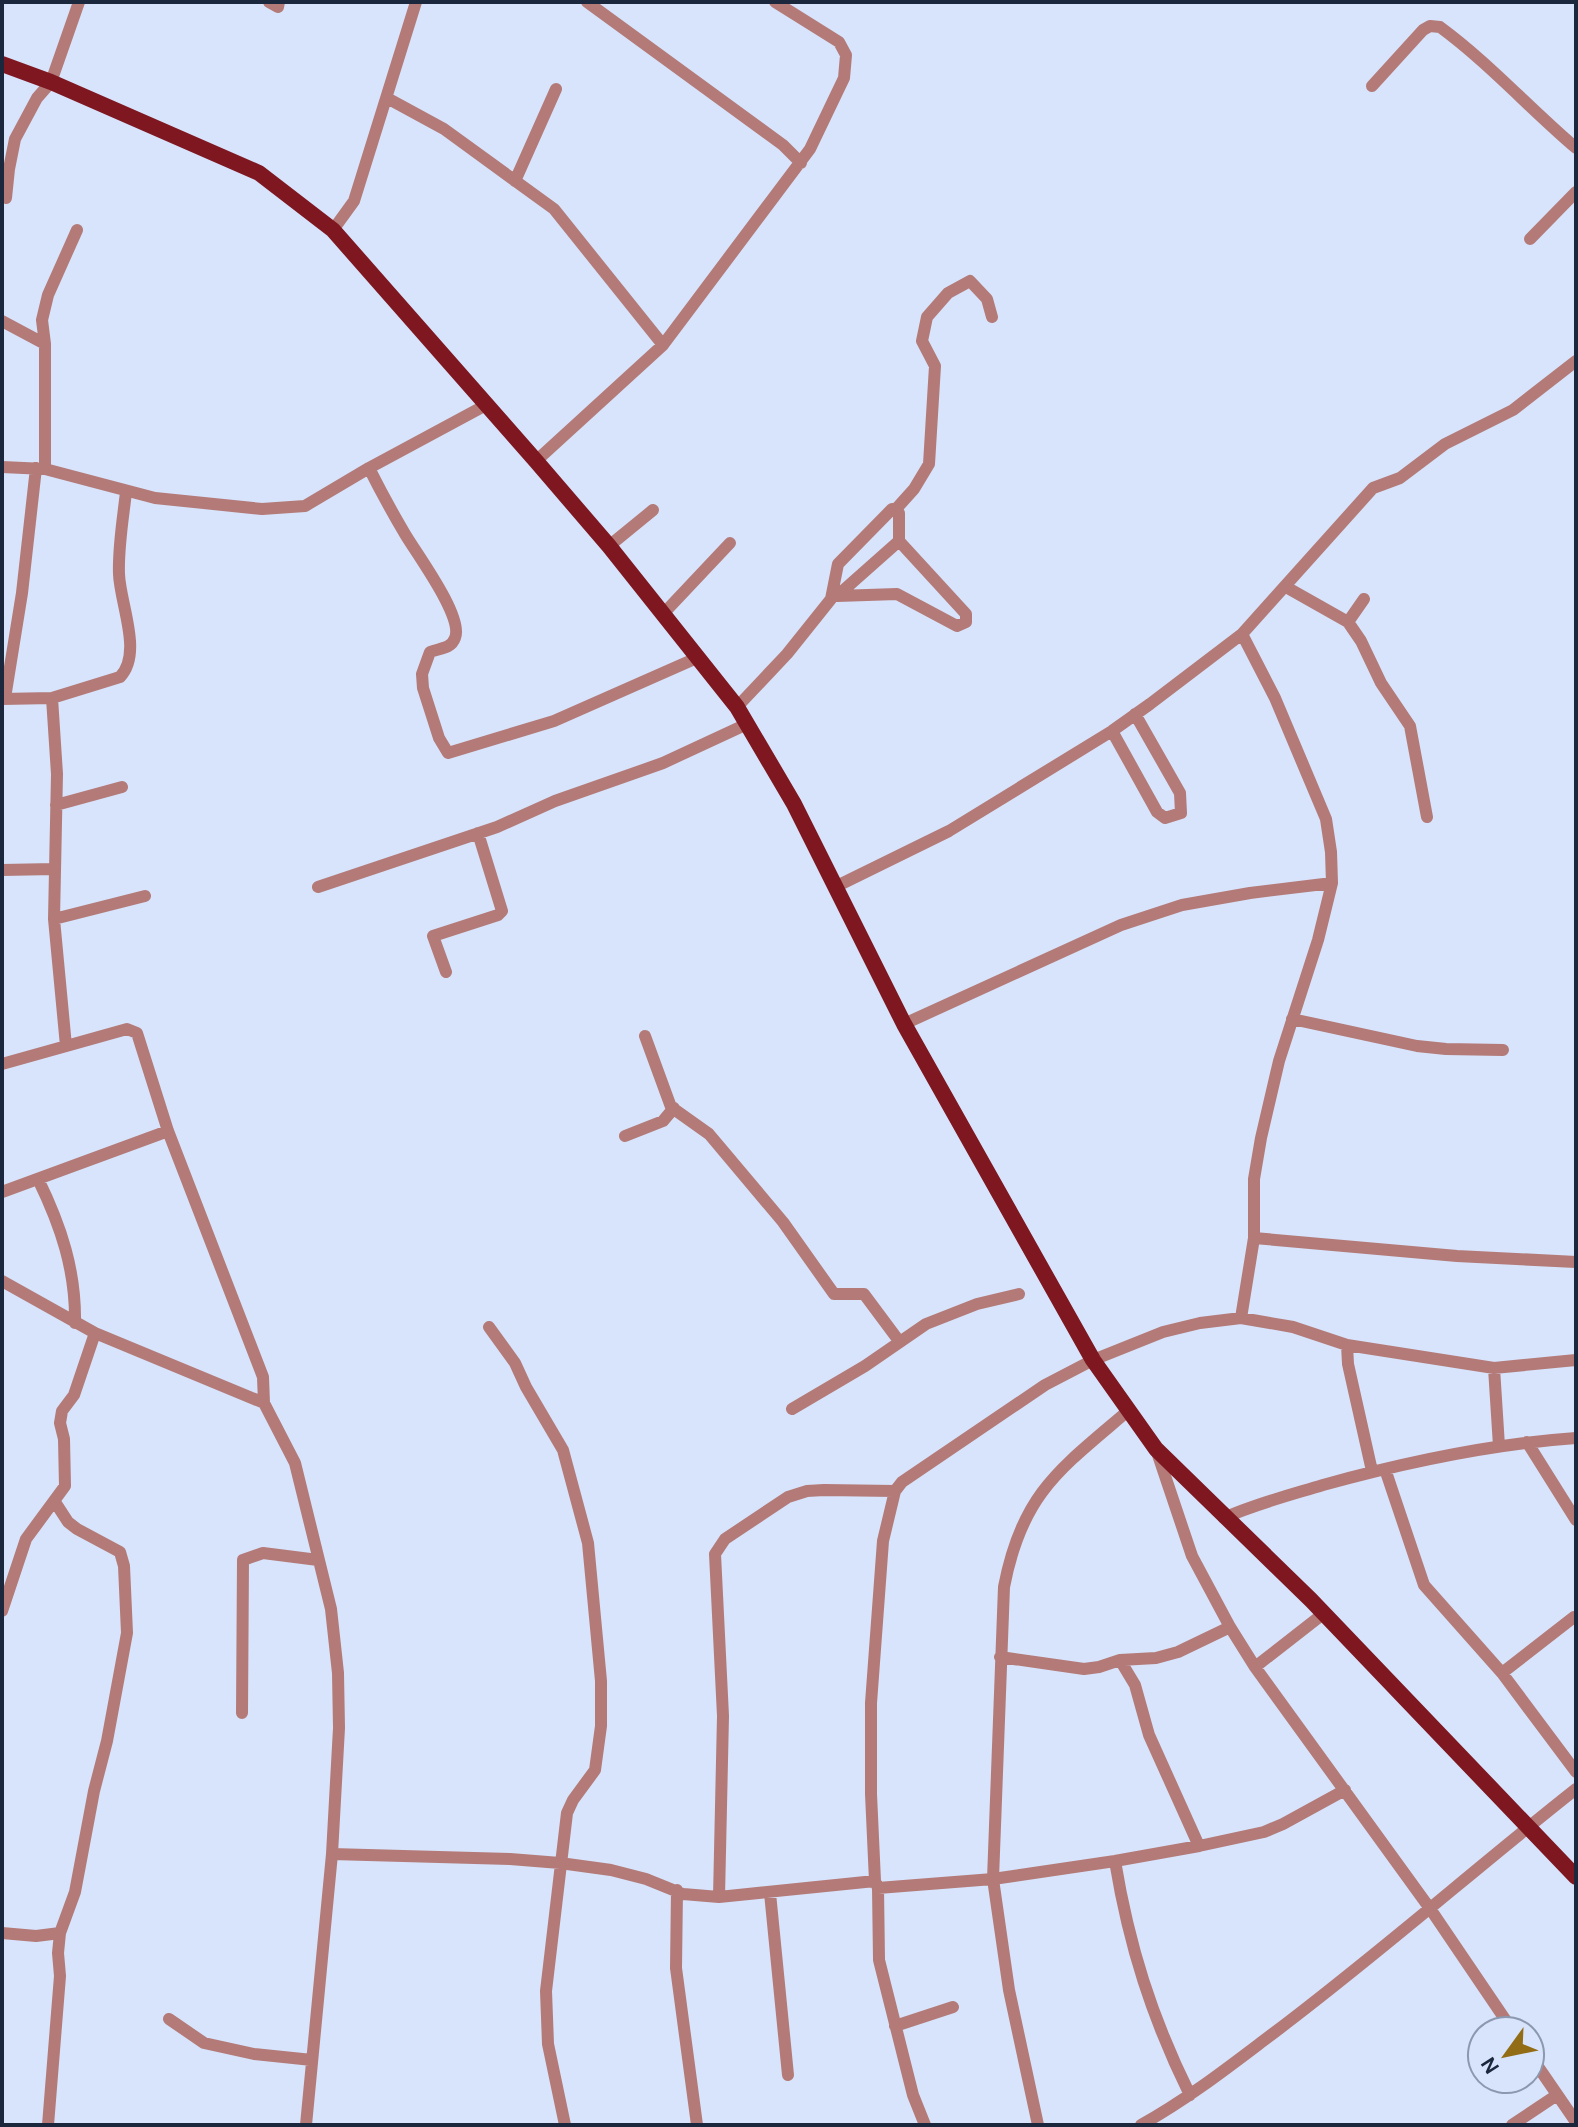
<svg xmlns="http://www.w3.org/2000/svg" width="1578" height="2127" font-family="Karla,sans-serif">
<style>
.lines{fill:none;stroke-linecap:round;stroke-linejoin:round}
.minor{stroke:#b47a78;stroke-width:12}
.major{stroke:#7f1721;stroke-width:16}
</style>
<rect width="100%" height="100%" fill="#d7e4fb"/>
<g class="lines">
<!-- minor -->
<path class="minor" d="M269 2 278 7 279 2
M587 2 783 145 801 163
M1372 86 1423 30 1430 26 1440 27C1489 63 1530 109 1576 148
M387 98 444 129 554 209 663 345
M515 181 556 89
M6 198 9 169 15 139 37 98 51 82 79 2
M333 230 354 201 416 2
M1530 239 1576 192
M2 321 45 344
M536 461 663 345 810 149 844 78 846 55 839 42 775 2
M2 467 45 469 155 498 262 509 305 506 369 468 486 405
M369 468C380 490 392 512 405 534 416 553 464 617 455 638 451 649 440 648 430 652L422 674 423 688 439 738 448 753 554 721 699 657
M45 469V344L42 320 48 295 77 230
M896 509 914 489 929 464 935 366 922 341 927 317 948 293 970 281 987 299 992 317
M609 546 653 510
M1286 587 1348 622 1361 641 1381 683 1410 726 1427 817
M837 596 897 594 957 626 966 622V614L899 541
M664 613 730 543
M1348 622 1364 599
M5 698 22 593 36 468
M52 698 120 677C143 653 120 604 119 574 118 547 123 519 126 492
M2 699 52 698 57 774 54 919 66 1046
M737 707 787 654 831 599 838 564 892 509H896L899 513V541L837 596
M1112 731 1157 812 1165 818 1181 813 1180 793 1135 714
M56 805 122 787
M2 870 54 869
M318 887 497 827 555 801 663 763 747 724
M835 887 949 831 1112 731 1150 704 1242 634 1373 488 1400 478 1445 444 1513 410 1576 361
M54 919 145 896
M446 972 433 936 498 915 502 911 478 833
M1292 1019 1417 1046 1446 1049 1503 1050
M904 1024 1121 925 1182 905 1250 893 1332 883
M645 1036 671 1107 709 1134 783 1222 834 1294H864L899 1341
M2 1064 127 1029 137 1033 168 1131 263 1377 264 1403
M625 1136 663 1121 674 1108
M38 1179C61 1226 76 1271 75 1323
M2 1192 168 1131
M1254 1238 1457 1256 1576 1262
M2 1281 95 1333 264 1403 295 1463 331 1609 338 1673 339 1728 332 1854 306 2125
M1241 1318 1254 1238V1179L1261 1138 1279 1061 1318 940 1332 883 1331 852 1326 819 1275 698 1242 634
M489 1327 515 1363 526 1387 563 1450 588 1543 601 1681V1726L595 1770 573 1800 567 1813 546 1991 548 2044 565 2125
M1347 1345 1348 1364 1372 1471
M1494 1368 1499 1446
M792 1409 865 1366 926 1324 977 1304 1019 1294
M1527 1442 1576 1520
M1157 1452 1192 1556 1230 1627 1255 1667 1431 1910 1513 2031
M1385 1469 1424 1585 1502 1673 1576 1772
M55 1502 68 1522 77 1529 120 1552 124 1566 127 1633 107 1741 94 1791 75 1892 60 1933
M1224 1518C1255 1504 1290 1495 1323 1485 1406 1462 1490 1444 1576 1438
M2 1611 26 1539 65 1486 64 1439 60 1423 62 1411 74 1395 95 1333
M1000 1657 1084 1669 1099 1667 1120 1660 1156 1658 1178 1652 1230 1627
M1120 1660 1135 1685 1149 1735 1199 1846
M1255 1667 1323 1614
M1502 1673 1574 1617
M242 1713 243 1560 263 1553 318 1560
M332 1854 510 1859 560 1863 611 1870 646 1879 683 1894 719 1897 875 1881
M1115 1861C1129 1946 1152 2018 1190 2095
M878 1888 993 1879 1115 1861 1199 1846 1264 1832 1283 1824 1345 1790
M677 1890 676 1968 697 2125
M770 1893 788 2075
M719 1897 723 1716 715 1554 725 1539 788 1497 807 1491 824 1490 895 1491
M2 1933 36 1936 60 1933 58 1953 60 1976 48 2125
M169 2019 204 2043 254 2054 312 2060
M895 2026 953 2007
M1530 2055 1576 2122
M925 2125 913 2095 879 1960 878 1888 875 1881 871 1794V1703L883 1541 895 1491 902 1482 1045 1385 1093 1360 1163 1332 1200 1323 1241 1318 1293 1327 1347 1345 1494 1368 1576 1360
M1038 2125 1009 1990 993 1879 1004 1587C1022 1493 1060 1469 1129 1410
M1141 2125C1186 2100 1226 2069 1267 2038 1373 1959 1472 1871 1576 1789
M1512 2125 1557 2095"/>
<!-- major -->
<path class="major" d="M2 64 51 82 259 173 333 230 536 461 609 546 737 707 794 804 904 1024 1093 1360 1156 1449 1311 1600 1576 1877"/>
</g>
<!-- border -->
<rect width="1578" height="2127" fill="none" stroke="#1b273d" stroke-width="8"/>
<!-- north arrow -->
<g transform="translate(1506 2055) rotate(237)"><circle r="38" fill="#d7e4fb" stroke="#8c98af" stroke-width="2"/>
<path d="M0-6L14 30L0 20L-14 30Z" fill="#936d15"/>
<text y="-12" font-size="22" font-weight="bold" text-anchor="middle" fill="#1b273d">N</text>
</g>
</svg>
